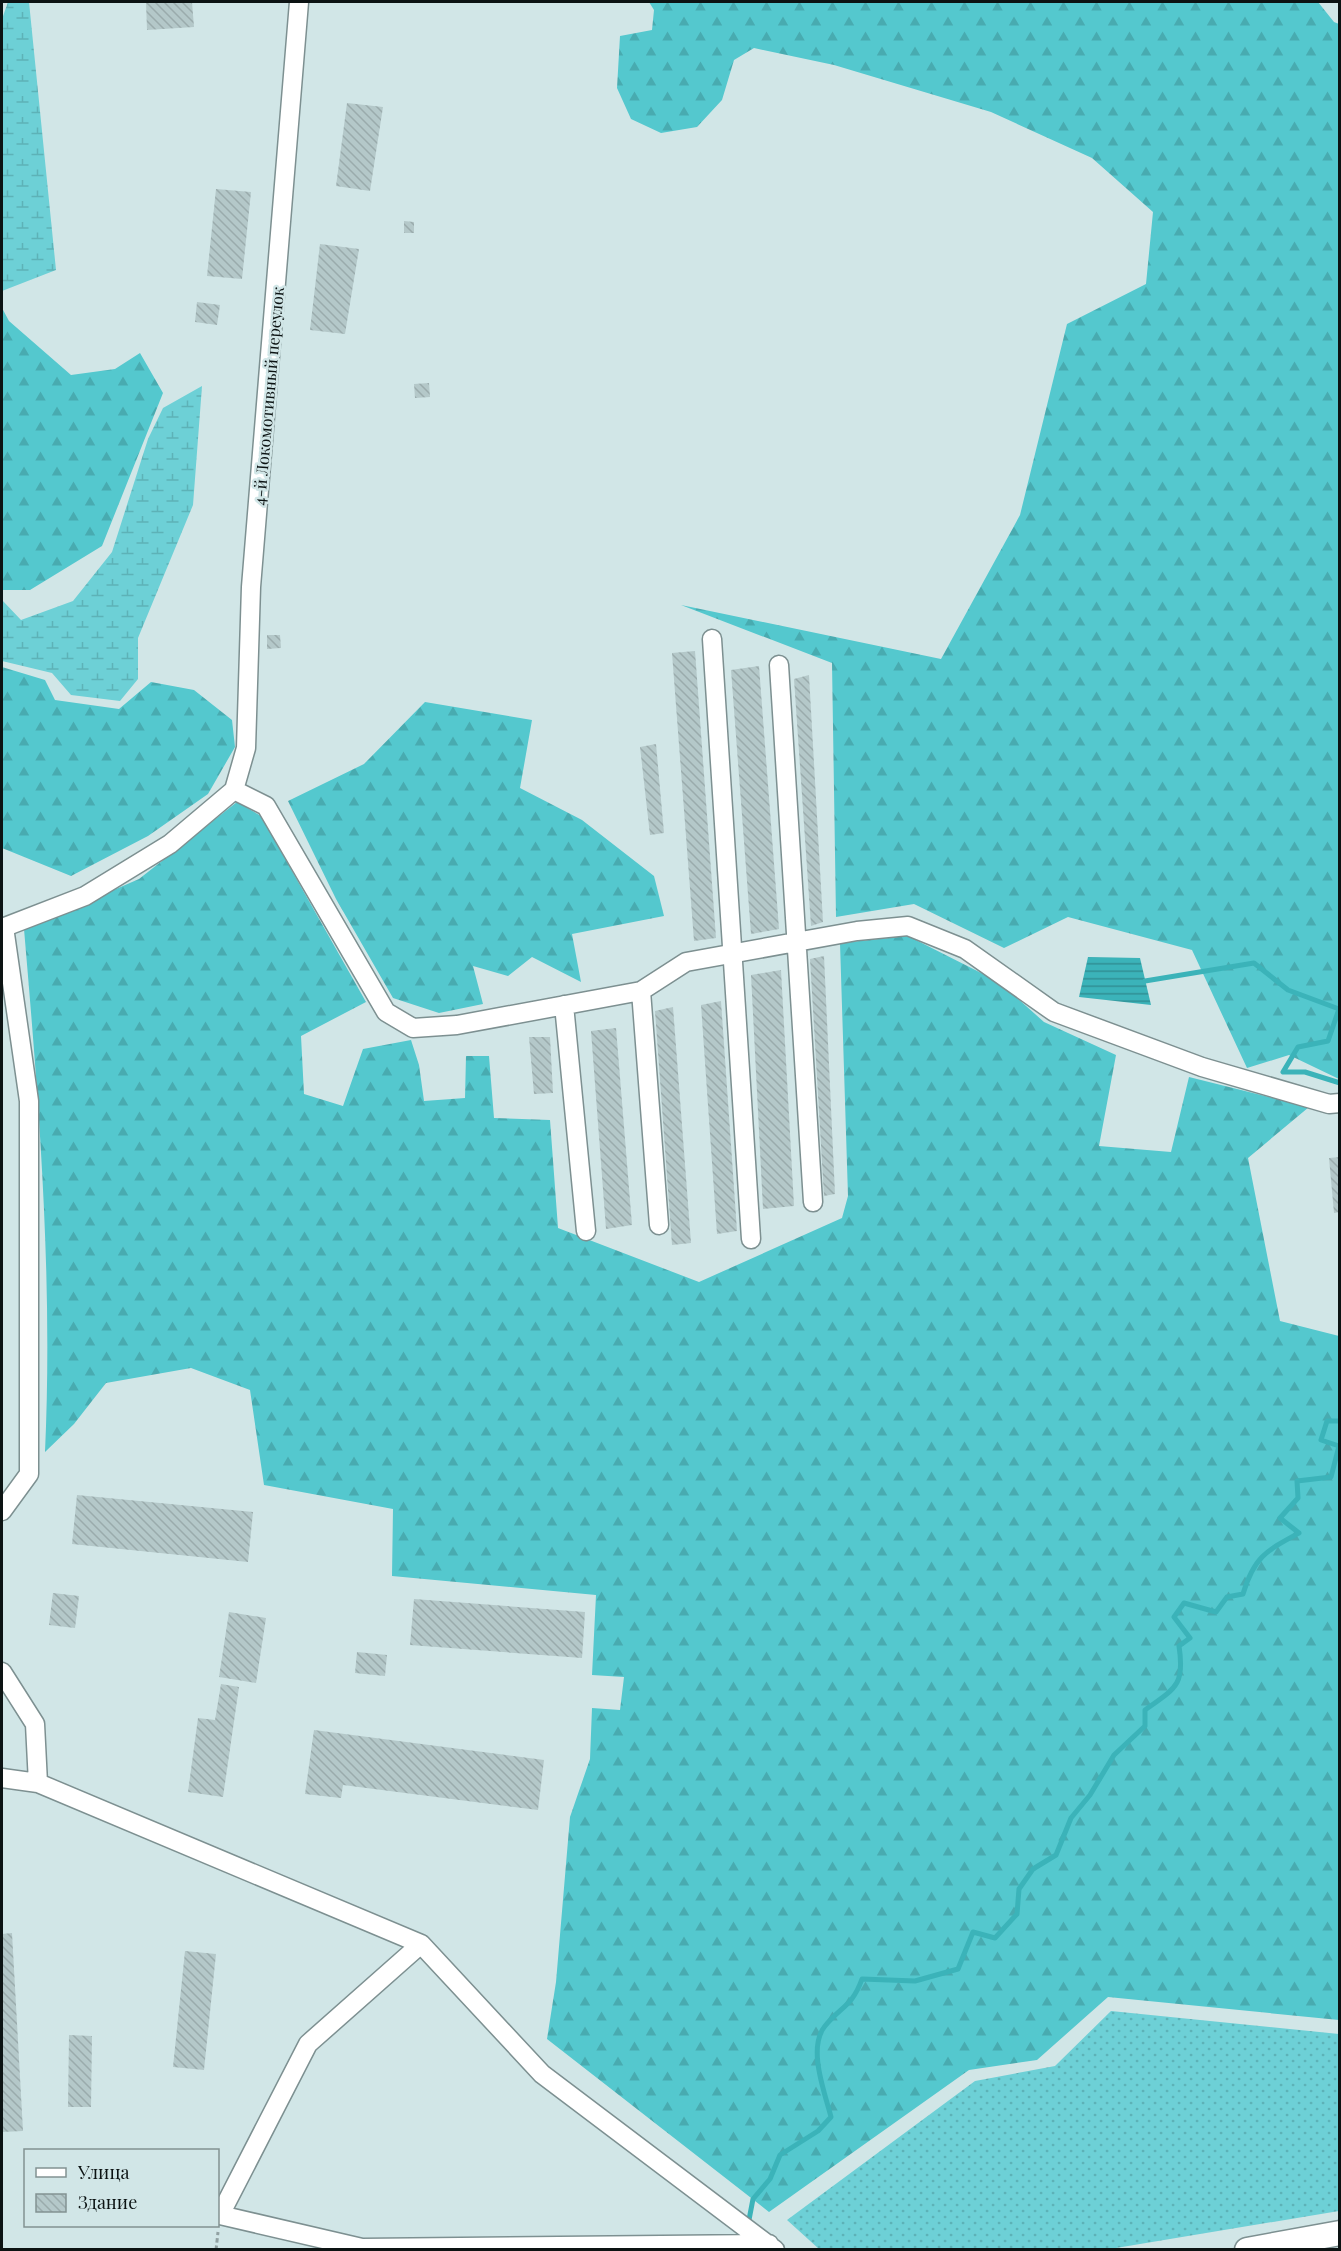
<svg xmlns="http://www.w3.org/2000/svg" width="1341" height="2251" font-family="'Playfair Display',serif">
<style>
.grass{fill:url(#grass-dots)}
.forest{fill:url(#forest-firs)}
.wetland{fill:url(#wetland-marsh)}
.water{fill:url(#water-rules)}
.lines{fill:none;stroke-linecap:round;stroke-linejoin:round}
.stream{stroke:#3bb3b9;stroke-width:5}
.building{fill:url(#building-back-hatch)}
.minor-casing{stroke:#7d9091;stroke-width:21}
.major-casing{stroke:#7d9091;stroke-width:27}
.path{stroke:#91a1a2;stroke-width:3;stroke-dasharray:4.5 3;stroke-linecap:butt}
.minor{stroke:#fff;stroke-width:18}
.major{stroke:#fff;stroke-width:24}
.labels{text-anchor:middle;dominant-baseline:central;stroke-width:5;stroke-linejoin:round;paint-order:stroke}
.street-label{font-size:16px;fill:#0c1313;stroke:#d1e6e7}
</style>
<defs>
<pattern id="grass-dots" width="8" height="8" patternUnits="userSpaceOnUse" patternTransform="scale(1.5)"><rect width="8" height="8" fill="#6dd0d6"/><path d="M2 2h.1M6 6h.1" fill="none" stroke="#5db2b7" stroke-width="1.8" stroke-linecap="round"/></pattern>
<pattern id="forest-firs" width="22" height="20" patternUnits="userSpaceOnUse" patternTransform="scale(1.5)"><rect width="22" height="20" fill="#54c8ce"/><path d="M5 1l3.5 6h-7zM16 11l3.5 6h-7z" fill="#48abb0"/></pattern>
<pattern id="wetland-marsh" width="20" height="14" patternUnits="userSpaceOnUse" patternTransform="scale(1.5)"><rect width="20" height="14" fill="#6dd0d6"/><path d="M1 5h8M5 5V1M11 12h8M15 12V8" fill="none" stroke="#5db2b7"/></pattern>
<pattern id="water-rules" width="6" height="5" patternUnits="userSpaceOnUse" patternTransform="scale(1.5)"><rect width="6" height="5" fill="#3bb3b9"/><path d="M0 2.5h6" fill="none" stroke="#309095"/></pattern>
<pattern id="building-back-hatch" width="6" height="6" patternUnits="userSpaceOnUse" patternTransform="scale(1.5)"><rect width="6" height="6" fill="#b4c8c9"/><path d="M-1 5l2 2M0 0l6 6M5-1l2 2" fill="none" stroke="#9aabac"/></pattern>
</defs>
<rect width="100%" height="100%" fill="#d1e6e7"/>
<!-- grass -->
<path class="grass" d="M1111 2011 1339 2034V2211L1110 2249H819L787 2220 975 2081 1055 2066Z"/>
<!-- forest -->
<path class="forest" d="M649 2H1318L1334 22 1339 24V1079L1289 1055 1247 1068 1192 950 1068 917 1004 948 914 904 836 917 832 663 681 605 941 659 1020 515 1067 324 1146 284 1153 212 1092 158 991 112 834 65 754 48 734 60 722 100 697 127 661 133 631 119 617 88 620 36 652 30 654 10Z
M2 308 9 321 71 375 115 369 140 353 163 393 102 546 30 590H2Z
M2 667 45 680 55 700 119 709 151 682 194 690 232 720 235 747 208 794 148 836 71 876 2 848Z
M425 702 532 720 520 788 582 820 654 876 664 916 572 934 581 982 532 957 508 976 473 966 483 1004 439 1013 393 998 336 899 288 801 364 764Z
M237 802 261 816 366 1002 301 1036 304 1094 343 1106 363 1049 411 1040 419 1065 424 1101 465 1098 466 1056H489L494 1118 550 1120 558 1228 699 1282 842 1218 848 1196 840 943 908 936 999 982 1044 1022 1116 1055 1099 1146 1171 1152 1189 1077 1309 1107 1248 1158 1280 1321 1339 1336V2020L1108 1997 1037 2060 969 2070 769 2212 547 2039 556 1982 570 1817 590 1759 592 1708 620 1710 624 1677 592 1675 596 1595 392 1576 393 1509 264 1485 250 1390 191 1368 106 1383 74 1424 45 1452C53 1278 39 1103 24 929L139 879Z"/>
<!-- wetland -->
<path class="wetland" d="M8 2H29L56 270 2 291V19Z
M202 386 193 505 138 638V679L120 701 71 695 52 673 2 661V600L21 620 73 601 112 552 148 439 163 408Z"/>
<!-- water -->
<path class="water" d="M1088 957 1140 958 1151 1005 1079 997Z"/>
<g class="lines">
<!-- stream -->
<path class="stream" d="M1145 981 1254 963 1288 990 1339 1009 1328 1041 1298 1047 1283 1072H1305L1340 1083
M748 2225 753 2199 770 2179 780 2155 818 2131 831 2117C825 2093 807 2048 825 2026 841 2006 852 2007 862 1979L915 1981 958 1969 973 1932 995 1938 1017 1914 1019 1889 1033 1869 1056 1855 1071 1818 1090 1795 1114 1755 1145 1726V1710C1176 1688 1185 1685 1179 1646L1190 1638 1174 1617 1184 1603 1216 1612 1227 1597 1243 1594C1254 1557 1266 1551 1299 1533L1280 1518 1298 1498 1297 1481 1331 1477 1339 1446 1321 1440 1327 1421H1340"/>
</g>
<!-- building -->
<path class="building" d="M146 2H192L194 27 147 30Z
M347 103 383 107 370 191 336 186Z
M216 189 251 192 242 279 207 276Z
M404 221 414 222V233H404Z
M320 244 359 249 345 334 310 330Z
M197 302 220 305 217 325 195 322Z
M429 383 430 397 415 398 414 384Z
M267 635H280L281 648 267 649Z
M695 651 716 938 694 941 672 653Z
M759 666 779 929 751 934 731 670Z
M809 675 823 922 811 926 794 679Z
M656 744 664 833 650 835 640 747Z
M824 956 835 1194 824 1196 810 959Z
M781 970 794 1206 763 1209 751 975Z
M721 1001 737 1231 717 1234 701 1005Z
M673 1007 691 1243 672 1245 655 1011Z
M616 1028 632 1225 606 1229 591 1031Z
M529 1037H550L553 1093 534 1094Z
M1340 1157V1212L1334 1213 1329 1158Z
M77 1495 253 1512 248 1562 72 1544Z
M53 1593 79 1596 75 1628 49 1625Z
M414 1599 585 1612 582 1658 410 1645Z
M229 1612 266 1618 256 1683 219 1677Z
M357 1652 387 1655 385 1676 355 1673Z
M221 1684 239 1687 223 1797 188 1792 198 1718 215 1720Z
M314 1730 544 1760 538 1810 343 1785 341 1798 305 1794Z
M12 1933 23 2131 2 2132V1934Z
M185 1951 216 1954 204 2070 173 2067Z
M69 2035 92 2036 91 2107H68Z"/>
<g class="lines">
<defs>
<path id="minor" d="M712 639 751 1239
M779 665 813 1202
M234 790 266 806 386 1012 413 1028 457 1025 641 991 686 962 857 931 908 926 965 949 1054 1012 1202 1067 1329 1104 1340 1103
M234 790 246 748 251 587 299 2
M2 928 85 896 170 844 234 790
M641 991 659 1225
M564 1005 586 1231
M2 1511 29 1474V1101L4 927
M2 1672 35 1724 38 1783
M2 1778 38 1783 421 1944 542 2074 775 2250
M421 1944 308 2044 220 2215 362 2248 769 2244"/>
<path id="major" d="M1247 2250 1340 2233"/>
</defs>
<!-- minor casing -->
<use href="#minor" class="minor-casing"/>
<!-- major casing -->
<use href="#major" class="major-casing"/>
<!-- path -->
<path class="path" d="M216 2250 218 2232"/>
<!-- minor -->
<use href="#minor" class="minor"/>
<!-- major -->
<use href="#major" class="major"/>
</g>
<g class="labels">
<!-- street labels -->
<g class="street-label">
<text transform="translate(268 396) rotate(-85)">4-й Локомотивный переулок</text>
</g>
</g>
<!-- border -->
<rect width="1341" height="2251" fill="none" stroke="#0c1313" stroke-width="6"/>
<!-- legend -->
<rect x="24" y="2149" width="195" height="78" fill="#d1e6e7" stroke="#829292" stroke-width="1.5"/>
<rect x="36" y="2168" width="30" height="9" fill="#ffffff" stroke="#829292" stroke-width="1.5"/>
<text x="78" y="2179" font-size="18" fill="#0c1313">Улица</text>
<rect x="36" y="2194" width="30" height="18" fill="url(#building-back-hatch)" stroke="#829292" stroke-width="1.5"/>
<text x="78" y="2209" font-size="18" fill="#0c1313">Здание</text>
</svg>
